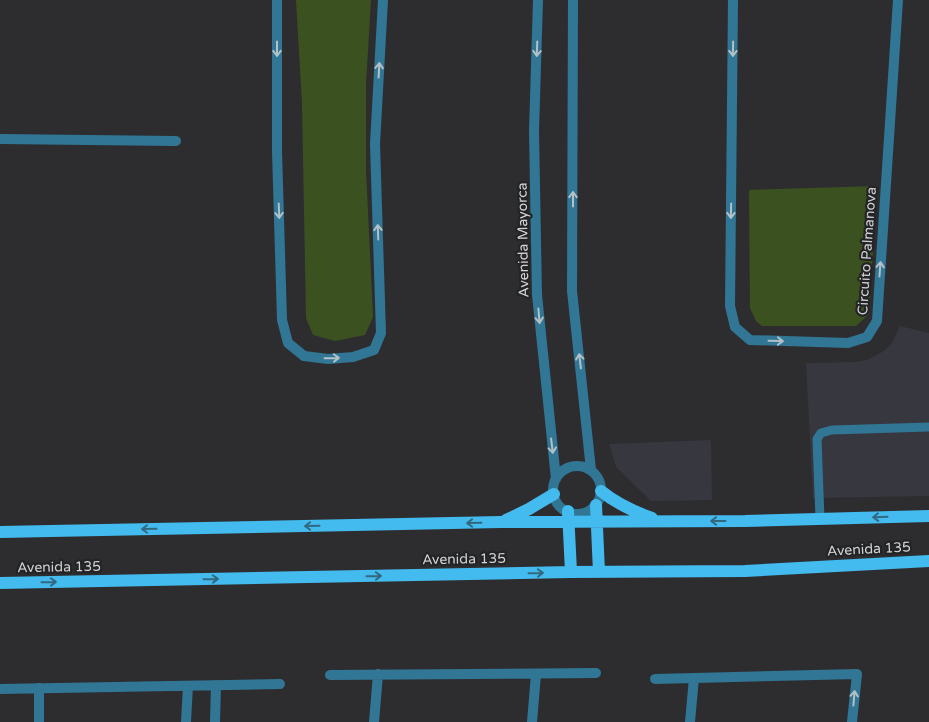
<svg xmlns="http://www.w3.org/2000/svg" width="929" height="722" font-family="'Varela Round',sans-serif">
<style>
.built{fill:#36373f}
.green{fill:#3b5220}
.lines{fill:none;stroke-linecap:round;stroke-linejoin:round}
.service{stroke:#317695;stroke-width:9}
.minor{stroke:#317695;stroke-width:10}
.tertiary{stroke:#317695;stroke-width:10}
.primary{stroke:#4be;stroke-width:12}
.oneway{stroke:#b2c0c7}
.oneway2{stroke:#326880}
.labels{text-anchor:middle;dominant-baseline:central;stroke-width:4.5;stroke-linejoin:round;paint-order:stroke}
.street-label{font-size:14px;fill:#d2d2d4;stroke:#232426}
</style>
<rect width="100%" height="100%" fill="#2d2d30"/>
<!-- built -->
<path class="built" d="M900 326 929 333V496L813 498 806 363 855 362 867 360 884 351 892 343Z
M711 440 712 500 651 501 616 467 609 444Z"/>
<!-- green -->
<path class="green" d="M296 0H371L366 84V170L373 317 365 335 335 341 313 335 306 318 302 103Z
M877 186 869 314 856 326H762L756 321 750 308 749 190Z"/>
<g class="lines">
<!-- service -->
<path class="service" d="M820 519 817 439 821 433 832 430 929 427"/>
<!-- minor -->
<path class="minor" d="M277 0V151L282 320 288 343 304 356 328 359 353 357 374 350 381 333 375 144 383 0
M733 0 730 306 735 327 750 340 848 343 867 337 877 321 898 0
M0 139 176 141
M330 675 596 673
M655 679 857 674 852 722
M0 689 280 684
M39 722V688
M186 722 188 686
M215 722 216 685
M374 722 378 674
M532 722 536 674
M690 722 694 678"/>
<!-- tertiary -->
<path class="tertiary" d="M538 0 534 131 537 295 556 479
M573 0 572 291 591 470
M553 490a24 24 0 1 1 48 0a24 24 0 1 1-48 0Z"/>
<!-- primary -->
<path class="primary" d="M601 491C617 504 632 511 652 518
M596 505 599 572
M568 511 571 572
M506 520 529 509 554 494
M0 532 501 522 745 521 929 516
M0 583 571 572 745 571 929 561"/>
</g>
<!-- one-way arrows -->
<defs><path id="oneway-shaft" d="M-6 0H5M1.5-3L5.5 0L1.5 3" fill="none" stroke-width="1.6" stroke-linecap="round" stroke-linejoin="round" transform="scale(1.25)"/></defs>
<g class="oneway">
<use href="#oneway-shaft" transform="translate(277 49) rotate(90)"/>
<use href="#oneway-shaft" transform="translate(537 49) rotate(92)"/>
<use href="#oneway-shaft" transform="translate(733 49) rotate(91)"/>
<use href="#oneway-shaft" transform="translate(379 70) rotate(-87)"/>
<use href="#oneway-shaft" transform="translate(573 199) rotate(-90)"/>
<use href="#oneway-shaft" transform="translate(279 211) rotate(88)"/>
<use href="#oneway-shaft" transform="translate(731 211) rotate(91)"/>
<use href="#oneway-shaft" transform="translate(378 232) rotate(-92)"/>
<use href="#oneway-shaft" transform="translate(880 269) rotate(-86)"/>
<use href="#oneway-shaft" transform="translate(539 316) rotate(85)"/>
<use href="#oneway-shaft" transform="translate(776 341) rotate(1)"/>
<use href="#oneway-shaft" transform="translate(332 358) rotate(-1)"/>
<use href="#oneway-shaft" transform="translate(580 361) rotate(-97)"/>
<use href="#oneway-shaft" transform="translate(552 446) rotate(83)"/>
<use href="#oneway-shaft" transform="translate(854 698) rotate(-85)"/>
</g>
<g class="oneway2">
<use href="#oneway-shaft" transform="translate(880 517) rotate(178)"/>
<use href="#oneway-shaft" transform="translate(718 521) rotate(180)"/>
<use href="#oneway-shaft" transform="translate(474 523) rotate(179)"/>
<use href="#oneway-shaft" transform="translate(312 526) rotate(179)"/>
<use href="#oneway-shaft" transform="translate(149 529) rotate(179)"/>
<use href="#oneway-shaft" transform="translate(536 573) rotate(-1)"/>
<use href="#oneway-shaft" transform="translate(374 576) rotate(-1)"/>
<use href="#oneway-shaft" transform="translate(211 579) rotate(-1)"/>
<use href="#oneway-shaft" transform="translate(49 582) rotate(-1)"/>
</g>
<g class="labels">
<!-- street labels -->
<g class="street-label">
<text transform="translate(523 240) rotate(-91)">Avenida Mayorca</text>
<text transform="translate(867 251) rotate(-86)">Circuito Palmanova</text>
<text transform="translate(869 549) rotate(-3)">Avenida 135</text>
<text transform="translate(464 559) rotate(-1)">Avenida 135</text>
<text transform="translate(59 567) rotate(-1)">Avenida 135</text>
</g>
</g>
</svg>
